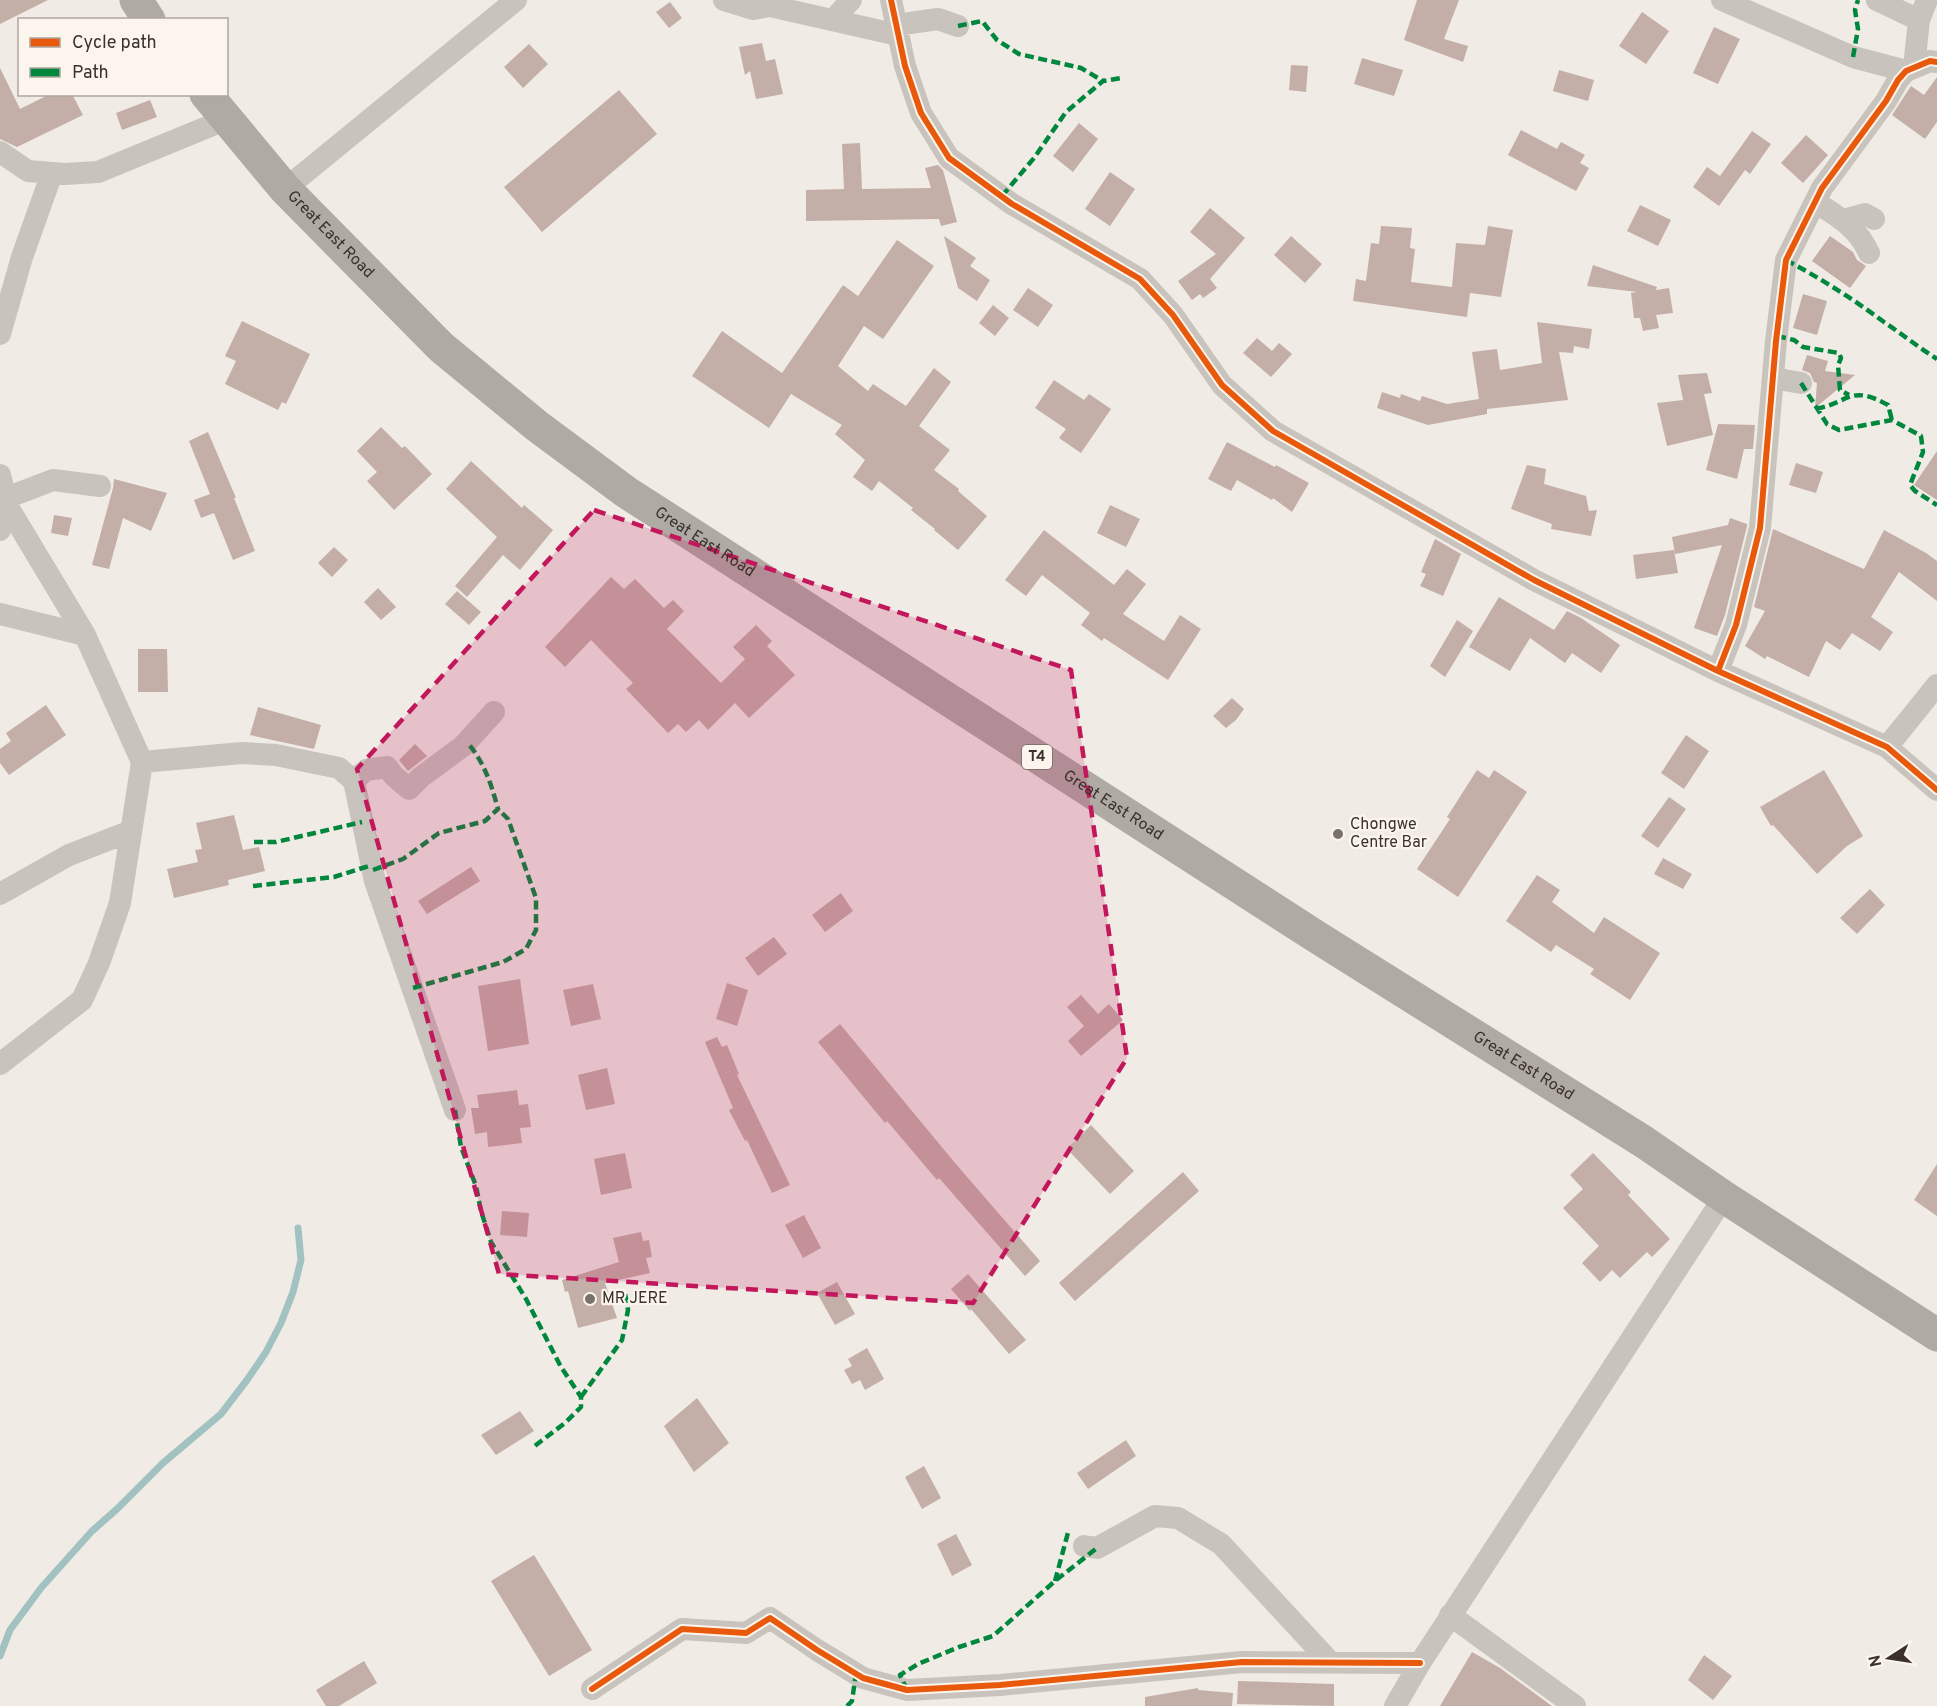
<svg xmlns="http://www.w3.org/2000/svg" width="1937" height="1706" font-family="Overpass,sans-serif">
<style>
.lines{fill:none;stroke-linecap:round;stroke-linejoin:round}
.stream{stroke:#a1c2c1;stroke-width:7}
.building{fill:#c3afa7}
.minor{stroke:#c9c3be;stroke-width:22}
.highway{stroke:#afaaa4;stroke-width:33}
.quiet{stroke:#00873e;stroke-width:4.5;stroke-dasharray:9 4.5;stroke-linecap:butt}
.cycleway-casing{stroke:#fbf5ee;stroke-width:10}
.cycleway{stroke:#e8590c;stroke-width:6}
.marked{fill:#c2185b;fill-opacity:0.2;stroke:#c2185b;stroke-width:4.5;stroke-dasharray:12 8;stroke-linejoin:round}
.poi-dot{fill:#7a716c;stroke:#fbf5ee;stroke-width:2}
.labels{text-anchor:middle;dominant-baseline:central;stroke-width:4.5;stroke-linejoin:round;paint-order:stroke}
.shield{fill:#fbf5ee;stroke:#756b66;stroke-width:1.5}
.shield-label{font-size:15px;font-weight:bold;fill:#3b302b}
.street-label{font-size:16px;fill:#3b302b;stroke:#fbf5ee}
.poi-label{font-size:16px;fill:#3b302b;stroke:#fbf5ee;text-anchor:start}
</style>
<rect width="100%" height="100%" fill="#f0ebe5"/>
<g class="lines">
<!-- stream -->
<path class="stream" d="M0 1656 10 1630 41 1588 92 1531 117 1509 163 1463 221 1414 247 1380 266 1352 281 1323 293 1292 301 1260 298 1228"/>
</g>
<!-- building -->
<path class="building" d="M0 0H48L0 24Z
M1417 0H1459L1444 39 1468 46 1463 62 1404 40Z
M670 2 682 18 669 28 656 12Z
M1642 12 1669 31 1646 64 1619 46Z
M1714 27 1740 39 1718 84 1693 73Z
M762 43 766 61 775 59 783 94 756 99 750 71 745 75 739 47Z
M529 44 548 64 523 88 504 67Z
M1362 58 1403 70 1394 96 1354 84Z
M1291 65 1308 66 1306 92 1289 90Z
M0 68 20 109 50 94H72L83 115 17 147 0 139Z
M1559 70 1594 80 1588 101 1553 91Z
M1937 77V122L1925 139 1892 115 1911 86 1924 95Z
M619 90 657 134 542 232 504 187Z
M150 100 157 117 122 130 116 113Z
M1079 123 1098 139 1073 172 1053 156Z
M1521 130 1557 149 1561 142 1585 155 1580 163 1589 168 1576 191 1508 155Z
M1752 131 1771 144 1750 174 1745 170 1719 206 1693 187 1707 167 1720 176Z
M1806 135 1828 155 1803 183 1781 163Z
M860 143 862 189 931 188 925 168 938 165 943 170 957 222 941 226 939 219 806 221V190L844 189 842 144Z
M1110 172 1135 189 1110 226 1085 209Z
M1640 205 1671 220 1658 246 1627 231Z
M1210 208 1245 238 1210 279 1217 288 1203 298 1200 294 1192 300 1178 281 1216 254 1190 232Z
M1381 226 1412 228 1410 248 1415 249 1411 282 1452 287 1456 243 1485 245 1488 226 1513 230 1501 297 1470 293 1467 317 1353 301 1356 279 1366 281 1371 243 1379 244Z
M944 236 976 258 970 266 990 280 977 301 958 288Z
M1291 236 1322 264 1305 283 1274 255Z
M1830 236 1853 252 1857 260 1866 266 1850 288 1812 261Z
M897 240 934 266 883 339 864 326 838 366 868 391 873 384 906 406 934 368 951 382 919 426 950 450 934 470 959 489 958 491 987 516 958 550 934 530 935 529 911 510 913 508 879 481 872 491 853 477 865 460 835 434 842 425 791 394 769 428 692 376 722 331 782 373 843 285 858 296Z
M1593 265 1657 287 1656 290 1669 288 1673 313 1656 315 1659 328 1643 331 1640 318H1634L1631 293 1637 292 1587 286Z
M1028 288 1053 305 1038 327 1013 310Z
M1803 294 1827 301 1817 335 1793 328Z
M993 305 1009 318 995 336 979 323Z
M242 321 310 354 286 404 282 402 278 410 225 384 236 361 225 356Z
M1537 322 1592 329 1589 349 1574 346 1573 353 1559 352 1568 400 1487 409V414L1428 425 1377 408 1382 392 1400 398 1401 394 1420 401 1422 396 1447 404 1479 399 1472 352 1497 349 1500 370 1542 363Z
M1257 338 1272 351 1279 343 1292 354 1271 377 1243 353Z
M1807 355 1828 361 1825 371 1855 375 1815 408 1817 383 1814 382 1810 373 1802 370Z
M1707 373 1712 393 1704 394 1713 435 1667 446 1657 403 1683 400 1678 375Z
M1054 380 1084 400 1089 394 1111 409 1081 453 1059 438 1066 429 1035 408Z
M1718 424 1755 425 1753 449H1744L1737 479 1706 470Z
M381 427 402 448 405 446 432 474 394 510 367 481 377 472 357 451Z
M208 432 236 498H234L255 551 233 560 214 513 201 518 194 500 210 494 189 441Z
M1227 442 1275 467 1276 465 1309 483 1292 512 1273 498 1272 500 1237 480 1231 491 1208 479Z
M1937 451V500L1914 485Z
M471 461 522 508 524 505 553 530 520 570 503 555 467 597 455 586 497 537 446 489Z
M1796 463 1823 472 1816 493 1789 485Z
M1527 465 1546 469 1544 484 1586 496 1589 511 1597 510 1591 536 1551 529 1552 524 1511 509Z
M114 479 167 493 151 531 123 518 109 569 92 565 113 488Z
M1110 505 1140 519 1126 547 1097 533Z
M54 515 72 518 68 536 51 533Z
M1730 518 1747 524V526L1725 615 1717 636 1694 628 1722 545 1675 554 1672 537 1728 525Z
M1773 529 1864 569 1884 530 1926 553 1937 561V601L1899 572 1871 617 1893 632 1880 651 1852 633 1840 650 1826 641 1809 677 1767 656 1765 659 1745 646 1765 611 1754 607Z
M1044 530 1114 585 1127 569 1146 584 1123 614 1164 641 1180 615 1201 629 1168 680 1104 638 1102 641 1081 625 1090 613 1042 575 1026 596 1005 580Z
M1435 539 1461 554 1443 596 1420 586 1426 574 1421 572Z
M334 547 348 560 332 577 318 563Z
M1674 550 1678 573 1636 579 1633 555Z
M611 577 624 589 635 579 664 608 673 600 684 611 667 629 721 683 745 659 733 647 756 625 772 641 767 646 795 675 749 718 735 703 708 730 699 720 686 732 678 724 668 733 626 689 633 683 591 640 565 667 545 647Z
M378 588 396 607 381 620 364 602Z
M457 591 481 612 469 625 445 604Z
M1499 597 1554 630 1567 611 1581 618 1620 645 1601 673 1572 653 1565 663 1530 638 1510 671 1469 647Z
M1457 620 1473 631 1445 677 1430 666Z
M138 649H167L168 692H138Z
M1232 698 1244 709 1236 720 1226 728 1213 716Z
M46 705 66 735 9 775 0 763V749L11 741 6 733Z
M258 707 321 725 314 749 250 735Z
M1686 735 1709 751 1684 789 1661 773Z
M415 744 427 756 408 771 399 760Z
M1477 770 1489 778 1494 770 1527 792 1458 897 1417 869 1450 819 1447 817Z
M1824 770 1863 836 1847 846 1817 874 1773 825 1771 826 1760 807Z
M1669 797 1686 809 1658 848 1641 836Z
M234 815 243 850 259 847 265 871 228 880 229 885 174 898 167 869 198 862 195 850 202 849 196 823Z
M1663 858 1692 874 1683 889 1654 874Z
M471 867 480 881 427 914 418 901Z
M1537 875 1560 890 1552 902 1594 933 1604 917 1660 953 1630 1000 1590 974 1594 969 1556 945 1551 952 1506 921Z
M1870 889 1885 905 1857 934 1840 918Z
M841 893 853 911 825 932 812 915Z
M774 937 787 954 758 976 745 958Z
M520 979 529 1044 488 1051 478 986Z
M727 983 748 990 737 1026 716 1019Z
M593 984 601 1019 571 1026 563 990Z
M1081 995 1098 1014 1109 1004 1123 1020 1081 1056 1068 1041 1084 1026 1067 1007Z
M840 1024 955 1163 1040 1261 1025 1276 939 1178 937 1180 887 1121 885 1123 818 1042Z
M717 1037 722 1047 727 1045 739 1074 737 1075 790 1185 772 1193 747 1140 745 1141 729 1110 733 1108 705 1042Z
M607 1068 615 1104 586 1110 578 1075Z
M517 1090 519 1105 528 1104 531 1127 520 1128 522 1143 488 1147 487 1132 475 1134 471 1108H479L477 1095Z
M1091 1125 1134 1171 1110 1194 1067 1149Z
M625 1153 632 1188 601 1195 594 1159Z
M1593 1153 1631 1192 1628 1195 1670 1239 1652 1257 1647 1252 1620 1278 1612 1270 1600 1282 1582 1263 1599 1246 1563 1208 1583 1189 1570 1175Z
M1937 1164V1216L1914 1200Z
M1183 1172 1199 1191 1075 1301 1059 1283Z
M502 1211 529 1213 527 1237 500 1235Z
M804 1215 821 1248 803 1258 785 1225Z
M641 1232 643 1241 649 1240 652 1257 646 1258 650 1273 605 1283 617 1318 578 1328 568 1291 565 1292 562 1280 619 1262 613 1238Z
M968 1274 1026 1340 1009 1354 971 1309 970 1311 951 1289Z
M837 1282 855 1314 835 1325 817 1293Z
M867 1348 884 1379 865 1390 860 1380 852 1384 844 1370 852 1366 848 1359Z
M697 1398 729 1443 694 1472 664 1426Z
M520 1411 534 1431 496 1455 481 1435Z
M1126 1440 1136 1456 1088 1489 1077 1473Z
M924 1466 941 1498 922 1509 905 1477Z
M956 1534 972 1565 952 1576 937 1544Z
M534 1555 592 1650 549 1676 491 1581Z
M1472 1652 1500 1668 1552 1706H1440Z
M1704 1655 1732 1676 1713 1700 1688 1680Z
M364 1661 377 1683 339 1706H326L316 1690Z
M1238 1681 1334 1684V1706L1237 1704Z
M1198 1688V1690L1233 1693 1232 1706H1145V1697Z"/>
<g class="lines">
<!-- minor -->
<path class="minor" d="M724 0 753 9 770 6 898 35
M891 0 905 66 921 113 949 158 1012 204 1140 279 1173 315 1222 385 1273 431 1534 580 1718 671 1887 747 1937 790
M1722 0 1853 57 1906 71
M1877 0 1919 20
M834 19 851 0
M896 25 938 19 958 26
M1914 67 1919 20 1927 0
M0 152 28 171 65 174 98 172 227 119
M285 189 516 0
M1815 202C1839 217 1857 227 1869 253
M1843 220 1865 214 1874 219
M0 334 22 257 52 173
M1773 378 1801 383
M0 475 8 507 85 635 142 762 120 903 99 963 82 1000 0 1064
M6 498 53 480 100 486
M0 530 8 507
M0 614 85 635
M1718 671 1736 625 1760 528 1776 341 1786 260 1822 188 1886 101 1898 80 1906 71 1930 61 1937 62
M1887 747 1937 685
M142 762 242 753 276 755 339 768 354 781 375 881 455 1110
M354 781 366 770 387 767 394 776 409 789 421 777 463 746 494 712
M0 894 69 855 131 831
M1084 1546 1097 1548 1155 1516 1178 1518 1221 1544 1331 1663
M1450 1615 1575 1706
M592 1689 682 1629 746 1633 770 1618 817 1650 863 1678 907 1690 1000 1685 1242 1662 1420 1663
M1395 1706 1420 1663 1724 1197"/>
<!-- highway -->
<g class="highway">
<path d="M136 0 149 20"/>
<path id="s1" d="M206 94 285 189 441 347 537 426 626 492 1320 939 1644 1142 1724 1197 1937 1335"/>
</g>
<!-- quiet -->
<path class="quiet" d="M958 26 982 21 997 40 1019 54 1081 68 1103 81
M1853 57 1858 29 1855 10 1858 0
M1002 196 1034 158 1066 112 1103 81 1121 78
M1786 260C1820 278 1853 299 1884 322 1902 334 1918 347 1937 359
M1777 336 1794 340 1803 347 1839 353 1841 358 1838 365 1840 390 1849 395
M1801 383 1827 424 1839 430 1892 420 1921 436 1923 452 1910 485 1915 491 1937 505
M1816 409C1850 402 1850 384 1888 405L1892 420
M254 842H276L362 822
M373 870 403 859 439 833 485 821 498 809C491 783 484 762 467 742
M253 886 334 877 372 865
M413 988 503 962 526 949 536 930V898L508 819 498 809
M455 1110 461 1147 476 1186 481 1211 491 1242 526 1299 561 1367 581 1397V1407L565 1423 532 1448
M581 1397 622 1340 628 1310 625 1293
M1055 1581 1069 1529
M907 1690 900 1675 918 1664 959 1647 993 1636 1055 1581 1097 1548
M847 1706 852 1701 856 1673"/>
<defs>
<path id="cycleway" d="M891 0 905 66 921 113 949 158 1012 204 1140 279 1173 315 1222 385 1273 431 1534 580 1718 671 1887 747 1937 790
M1718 671 1736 625 1760 528 1776 341 1786 260 1822 188 1886 101 1898 80 1906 71 1930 61 1937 62
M592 1689 682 1629 746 1633 770 1618 817 1650 863 1678 907 1690 1000 1685 1242 1662 1420 1663"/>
</defs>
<!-- cycleway casing -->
<use href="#cycleway" class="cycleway-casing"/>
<!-- cycleway -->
<use href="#cycleway" class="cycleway"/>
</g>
<!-- marked area -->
<path class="marked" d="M594 510 1071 670 1127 1058 973 1303 499 1274 357 769Z"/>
<!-- markers -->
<g class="poi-dot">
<circle cx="1338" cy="834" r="6"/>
<circle cx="590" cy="1299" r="6"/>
</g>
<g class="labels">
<!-- shield labels -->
<rect class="shield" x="1022" y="745" width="30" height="24" rx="4.5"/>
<g class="shield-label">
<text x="1037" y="757">T4</text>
</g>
<!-- street labels -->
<g class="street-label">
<text stroke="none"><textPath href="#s1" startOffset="188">Great East Road</textPath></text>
<text stroke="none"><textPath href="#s1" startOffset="674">Great East Road</textPath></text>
<text stroke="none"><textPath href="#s1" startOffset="1160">Great East Road</textPath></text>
<text stroke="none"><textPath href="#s1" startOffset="1646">Great East Road</textPath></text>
</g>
<!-- poi labels -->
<g class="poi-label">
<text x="1350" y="825">Chongwe<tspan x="1350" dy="18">Centre Bar</tspan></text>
<text x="602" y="1299">MR JERE</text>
</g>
</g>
<!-- legend -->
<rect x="18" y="18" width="210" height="78" fill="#fbf5ee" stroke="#aea6a0" stroke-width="1.5"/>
<rect x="30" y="38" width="30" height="9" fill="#e8590c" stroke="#aea6a0" stroke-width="1.5"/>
<text x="72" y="48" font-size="18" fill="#3b302b">Cycle path</text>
<rect x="30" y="68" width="30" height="9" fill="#00873e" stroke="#aea6a0" stroke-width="1.5"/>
<text x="72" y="78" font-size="18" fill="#3b302b">Path</text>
<!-- north arrow -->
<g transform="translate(1889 1658) rotate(258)" stroke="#fbf5ee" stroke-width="4.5" paint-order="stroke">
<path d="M0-4.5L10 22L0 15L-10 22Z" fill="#3b302b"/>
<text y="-9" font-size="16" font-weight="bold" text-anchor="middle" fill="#3b302b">N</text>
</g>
</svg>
